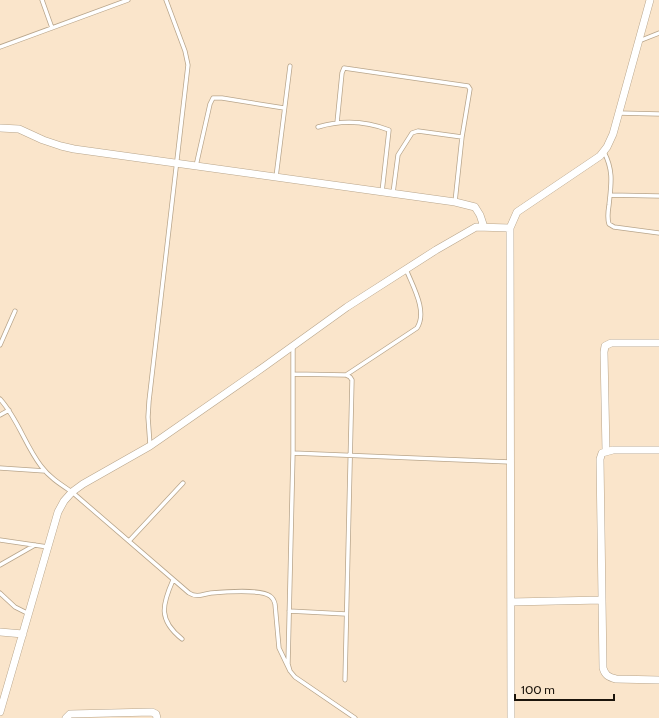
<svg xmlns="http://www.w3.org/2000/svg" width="659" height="718" font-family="Cabin,sans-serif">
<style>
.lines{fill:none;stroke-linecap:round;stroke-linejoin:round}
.lane-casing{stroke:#b8a58b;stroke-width:5}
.street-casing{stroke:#b8a58b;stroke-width:8}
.lane{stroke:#fff;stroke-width:3.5}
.street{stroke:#fff;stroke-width:7}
</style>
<rect width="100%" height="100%" fill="#fae5cb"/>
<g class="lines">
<defs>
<path id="lane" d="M42 0 52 28
M639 41 659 33
M0 47 128 0
M618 113 659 114
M337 123 342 73 344 68 468 86 470 89 462 137 455 202
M318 127C341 120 366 121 389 130L382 192
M604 152C614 171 611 185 609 205 608 211 607 218 609 224L614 227 659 233
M196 166 210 104 213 98H222L284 108
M276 177 290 66
M393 193 398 155 412 133 418 131 462 137
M610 195 659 196
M0 345 15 311
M293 347V453L288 664 290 671 295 677 355 718
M294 374 346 375 350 377 352 380 345 680
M346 375 417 328C428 311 412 285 406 269
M0 399C18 419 25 445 41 466 49 477 60 484 72 492L189 593C197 598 203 594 211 593 222 592 262 589 270 596 273 598 274 600 275 604L279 648 290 671
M0 415 9 410
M150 445 148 417 149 401 188 65 185 51 166 0
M293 453 511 462
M0 468 45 471
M0 540 48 547
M129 541 183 483
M0 565 35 545
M173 580C162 605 158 620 182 639
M0 593 15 607 29 614
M289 611 346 614"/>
<path id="street" d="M0 128 19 129 43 140 61 146 74 149 455 202 475 207 480 215 484 227
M659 450H613L602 453 600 459 603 668C605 675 608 677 616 679L659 680
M606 451 604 352 605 346 611 343H659
M511 602 602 600
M0 632 23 634
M0 712 58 512 64 501 72 492 83 484 150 446 265 366 347 307 436 250 476 227 510 228
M66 718 70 714 152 712 156 714 157 718
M511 718 510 228 517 212 600 156 607 147 613 134 650 0"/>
</defs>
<!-- lane casing -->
<use href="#lane" class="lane-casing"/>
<!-- street casing -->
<use href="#street" class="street-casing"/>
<!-- lane -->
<use href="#lane" class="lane"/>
<!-- street -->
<use href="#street" class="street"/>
</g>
<!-- scale -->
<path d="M515 694v6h99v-6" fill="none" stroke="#1b140b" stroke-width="2"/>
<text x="521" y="694" font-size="12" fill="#1b140b" stroke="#fae5cb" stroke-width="3" paint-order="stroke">100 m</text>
</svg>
